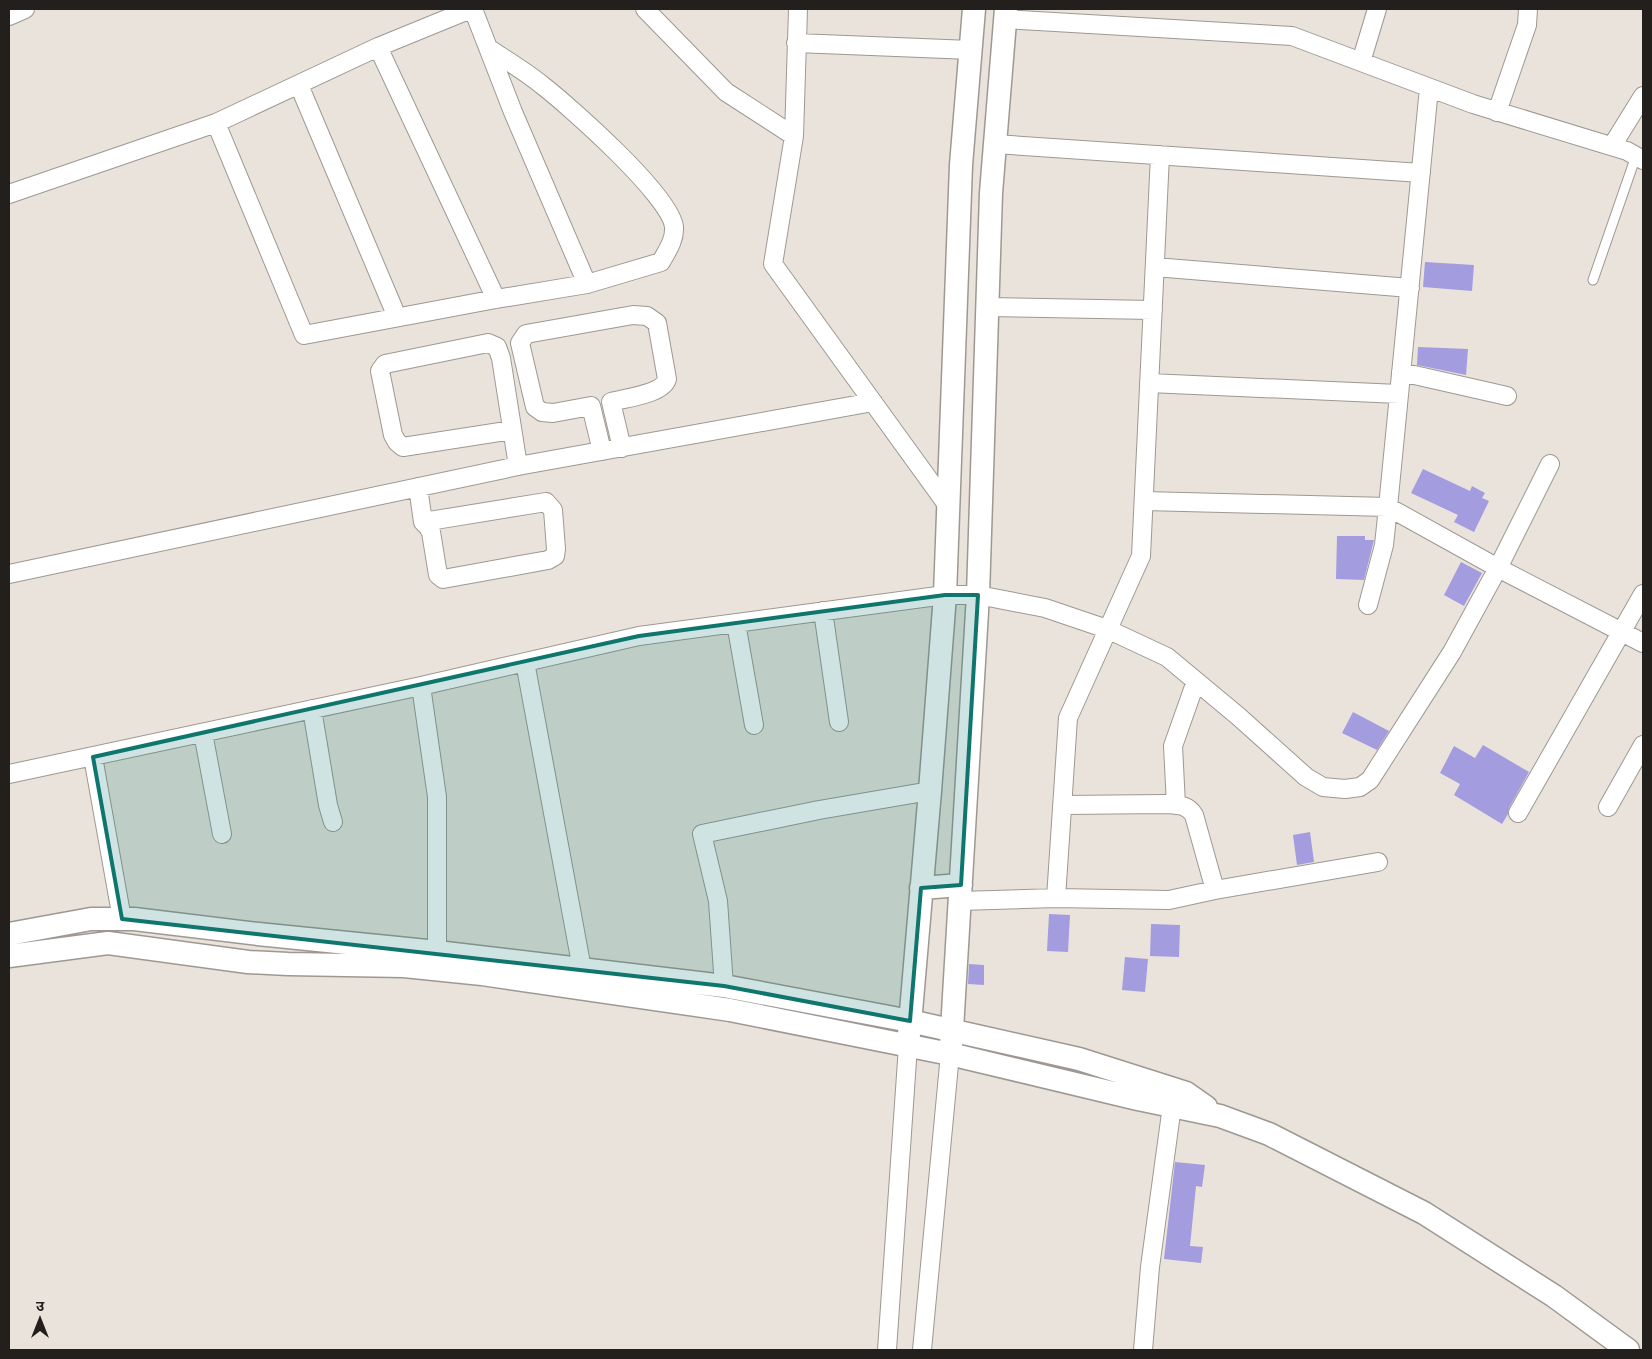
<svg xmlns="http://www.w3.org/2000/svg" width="1652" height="1359" font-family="'Fira Sans','Noto Sans Devanagari',sans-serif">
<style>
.building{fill:#a39cdf}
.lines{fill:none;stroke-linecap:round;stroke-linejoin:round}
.service-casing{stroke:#9e9892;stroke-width:11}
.minor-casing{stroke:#9e9892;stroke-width:20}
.tertiary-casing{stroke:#9e9892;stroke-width:25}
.service{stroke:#fff;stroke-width:9}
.minor{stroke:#fff;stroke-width:18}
.tertiary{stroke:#fff;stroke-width:22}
.marked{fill:#0f766e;fill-opacity:0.2;stroke:#0f766e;stroke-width:4;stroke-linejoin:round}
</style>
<rect width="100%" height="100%" fill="#eae3dc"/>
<!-- building -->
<path class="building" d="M1425 262 1474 265 1472 291 1423 287Z
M1418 347 1468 349 1466 375 1417 365Z
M1423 469 1470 491 1472 486 1485 493 1482 498 1489 501 1474 532 1454 522 1458 515 1411 493Z
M1337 536H1365V540H1374L1364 580 1336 579Z
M1461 562 1482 573 1464 606 1444 595Z
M1353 712 1389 731 1377 750 1342 733Z
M1483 745 1529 772 1509 808 1508 814 1502 824 1454 795 1460 784 1440 773 1454 746 1475 758Z
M1310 832 1314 862 1297 865 1293 835Z
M1049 914 1070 915 1068 952 1047 951Z
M1151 924 1180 925 1179 957 1150 956Z
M1125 957 1148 959 1145 992 1122 990Z
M969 964 984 965V985L968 984Z
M1175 1162 1205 1165 1202 1187 1196 1186 1190 1246 1203 1247 1201 1263 1164 1259Z"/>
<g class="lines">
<defs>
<path id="service" d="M1593 280 1636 156"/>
<path id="minor" d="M473 9 513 112 587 284
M645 9 726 92 794 136
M798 9 794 136 773 264 948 506
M9 16 25 9
M1005 19 1292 36 1473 104 1627 151 1643 160
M796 43 971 50
M378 47 496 299
M1361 62 1377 9
M299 85 397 317
M1429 88 1388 507 1498 568 1643 643
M1497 112 1527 25 1528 9
M216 123 304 335 496 299 587 284 661 262C667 251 675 240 674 227 671 196 569 106 542 85 525 71 506 60 488 48
M995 144 1421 173
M1612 146 1643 96
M9 194 216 123 378 47 471 9
M1155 267 1410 288
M987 307 1153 310
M1401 372 1507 396
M1149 383 1399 394
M512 430 403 447 397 442 393 435 380 371 385 364 488 343 497 347 501 358 518 466
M602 451 591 406 553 413 542 412 535 407 520 343 526 334 633 315 647 316 657 323 667 379C663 394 625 398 611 402L622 448
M418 487 423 522 428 527 431 532 438 575 443 579 548 560 555 556 556 549 553 510 546 502 423 522
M1144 501 1388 507 1384 545 1368 605
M9 574 518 466 873 402
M823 611 839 722
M736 623 754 725
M525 662 582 969
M421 686 437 797V952
M312 709 328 805 333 822
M203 733 222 834
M93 757 122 919
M9 774 421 686 639 636 945 595H978L1045 608 1107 629 1167 657 1238 716 1306 777 1323 787 1345 789 1360 787 1370 780 1452 652 1498 568 1550 464
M1063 805 1165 804C1177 805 1187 804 1194 815L1215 890
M1176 805 1173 746 1196 681
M1608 807 1643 745
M1518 813 1643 594
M1056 898 1068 718 1141 556 1160 155
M960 901 1056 898 1169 900 1215 890 1378 862
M724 986 718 901 702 834 819 810 930 791
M887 1350 908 1046
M922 1350 950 1054
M1143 1350 1150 1267 1172 1106"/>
<path id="tertiary" d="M921 888 961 885
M9 934 91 919H134L258 934 437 952 724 986 910 1021 1079 1059 1186 1093 1206 1107
M9 956 108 943 248 962 288 964 404 966 482 974 730 1010 950 1054 1138 1099 1220 1116 1269 1134 1424 1213 1554 1296 1628 1350
M909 1035 930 791 945 595 961 165 974 9
M951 1046 978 595 991 193 1006 9"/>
</defs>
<!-- service casing -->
<use href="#service" class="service-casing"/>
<!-- minor casing -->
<use href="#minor" class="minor-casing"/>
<!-- tertiary casing -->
<use href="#tertiary" class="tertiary-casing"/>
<!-- service -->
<use href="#service" class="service"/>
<!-- minor -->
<use href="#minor" class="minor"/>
<!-- tertiary -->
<use href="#tertiary" class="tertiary"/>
</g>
<!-- marked area -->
<path class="marked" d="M945 595H978L961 885 921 888 910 1021 724 986 122 919 93 757 639 636Z"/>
<!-- border -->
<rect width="1652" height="1359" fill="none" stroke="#221f1d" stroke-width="20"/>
<!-- north arrow -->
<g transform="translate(40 1319)" stroke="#eae3dc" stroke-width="4" paint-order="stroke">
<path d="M0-4L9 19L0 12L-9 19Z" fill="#221f1d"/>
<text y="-8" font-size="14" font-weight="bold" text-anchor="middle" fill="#221f1d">उ</text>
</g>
</svg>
